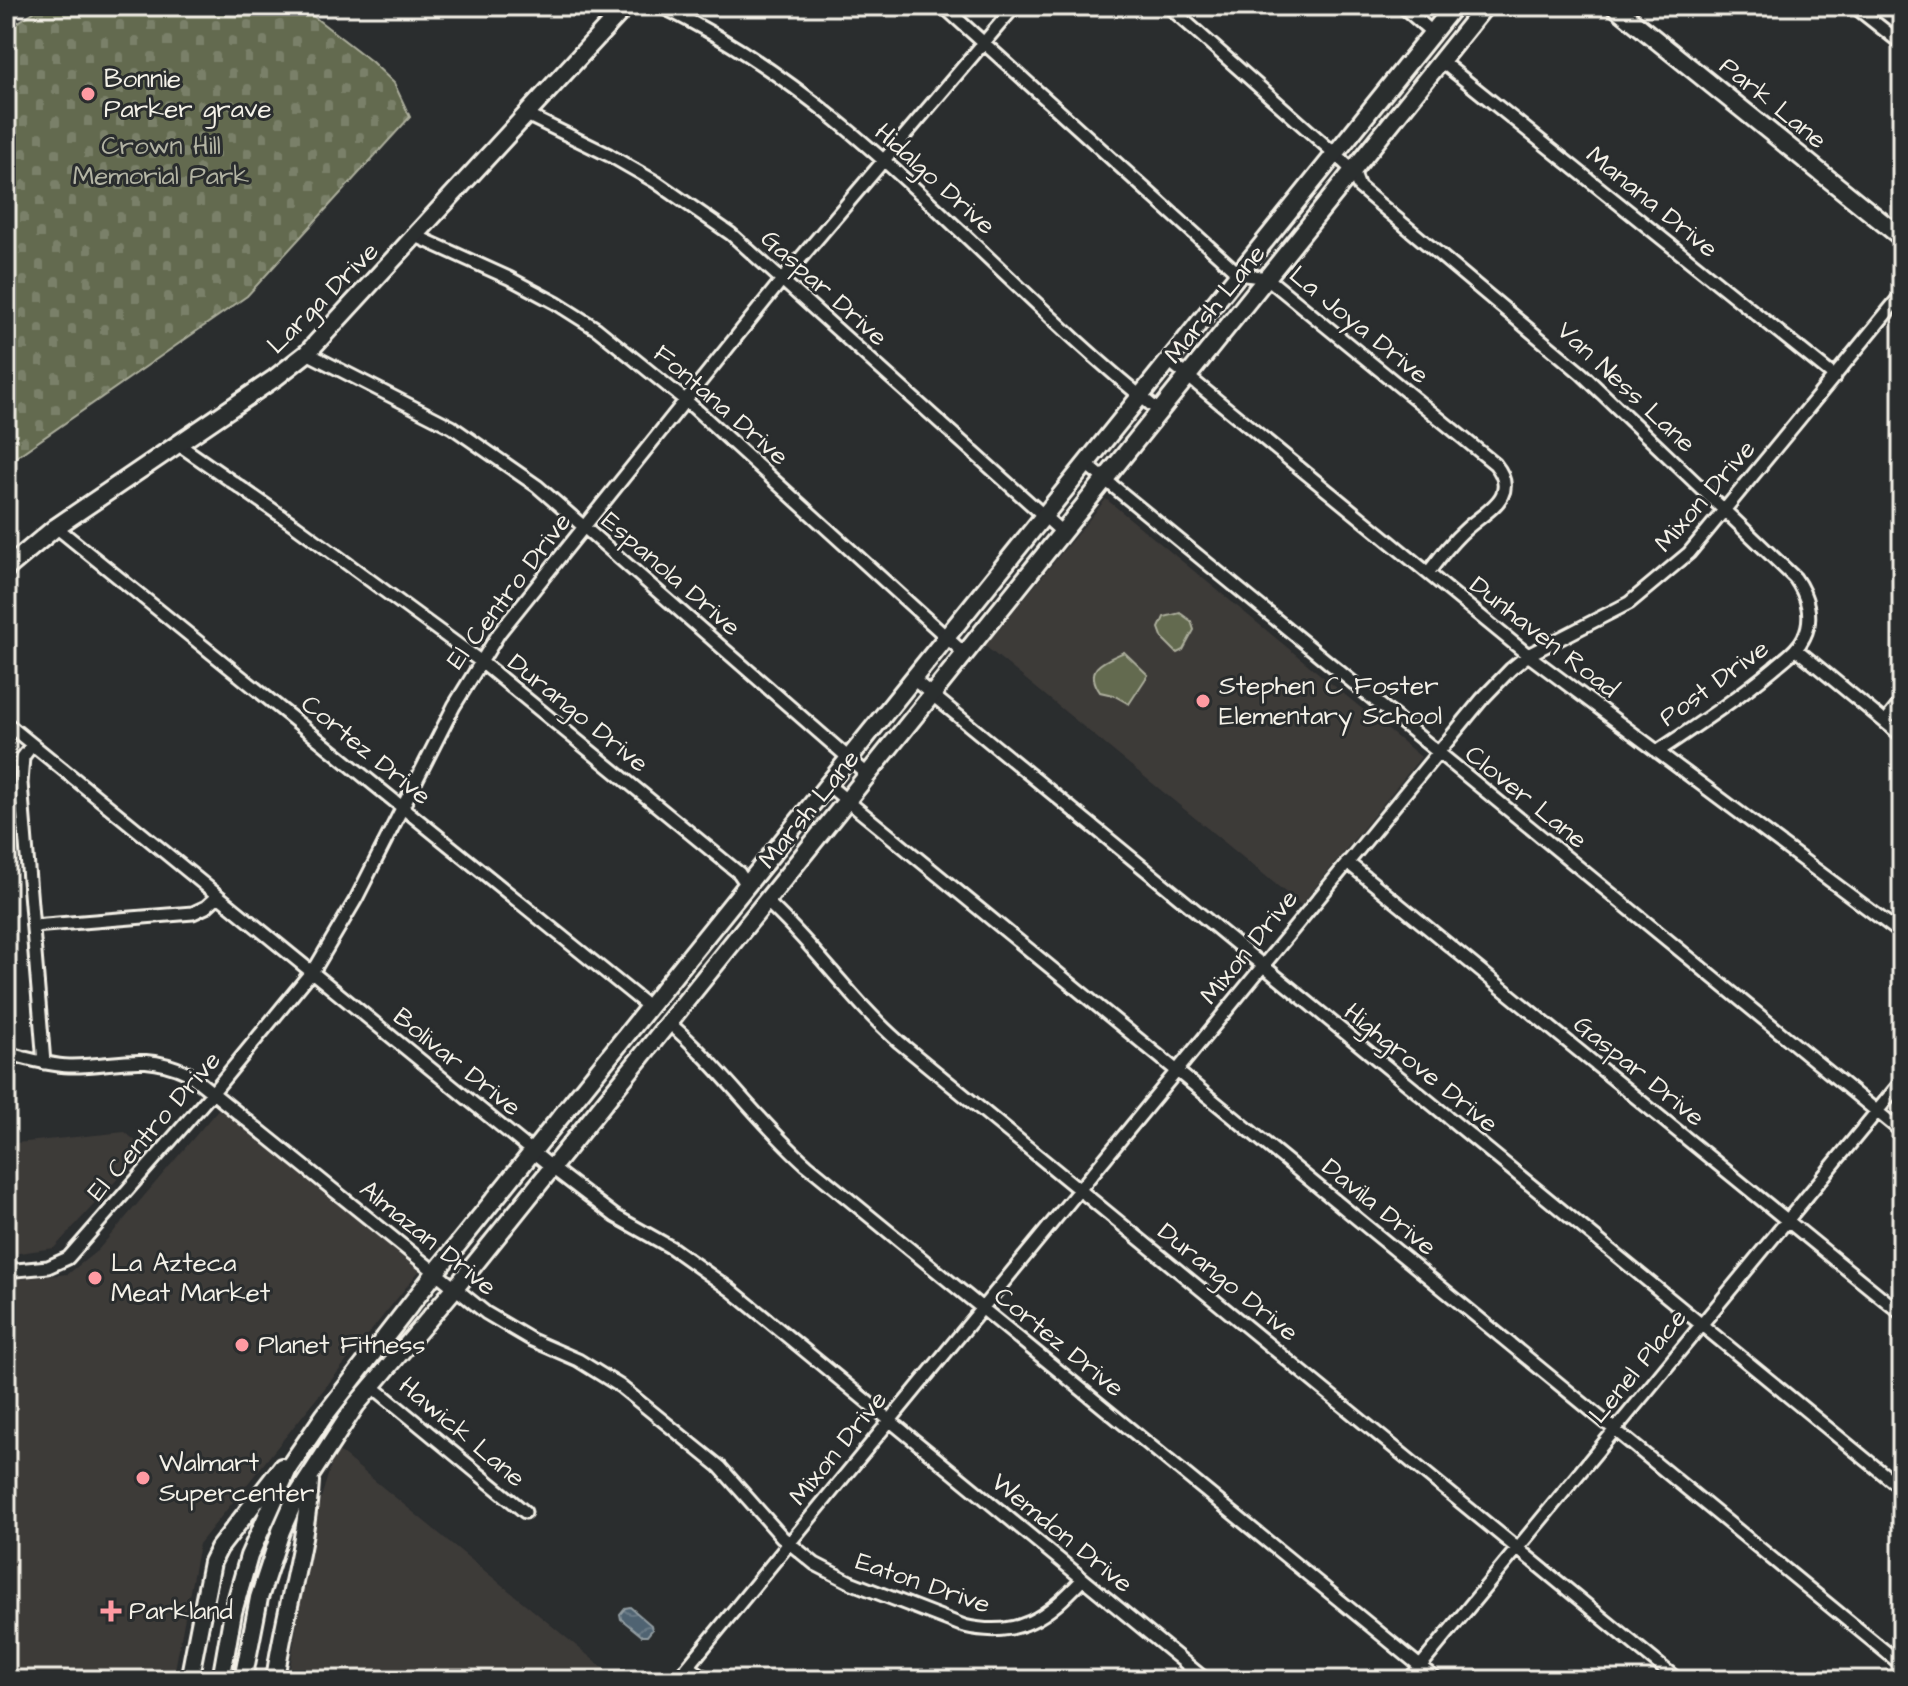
<svg xmlns="http://www.w3.org/2000/svg" width="1908" height="1686" font-family="'Architects Daughter',sans-serif">
<style>
.built{fill:#3d3a38}
.cemetery{fill:url(#cemetery-stones);stroke:#acae9c;stroke-width:2}
.green{fill:#636a50;stroke:#acae9c;stroke-width:2}
.water{fill:url(#water-waves);stroke:#919ca1;stroke-width:2}
.lines{fill:none;stroke-linecap:round;stroke-linejoin:round}
.street-casing{stroke:#f4f1e8;stroke-width:17}
.secondary-casing{stroke:#f4f1e8;stroke-width:22}
.street{stroke:#2a2d2e;stroke-width:11}
.secondary{stroke:#2a2d2e;stroke-width:16}
.poi-dot{fill:#ff9aa2;stroke:#2a2d2e;stroke-width:3}
.labels{text-anchor:middle;dominant-baseline:central;stroke-width:6;stroke-linejoin:round;paint-order:stroke}
.poi-label{font-size:26px;fill:#f4f1e8;stroke:#2a2d2e;text-anchor:start}
.street-label{font-size:26px;fill:#f4f1e8;stroke:#2a2d2e}
.park-label{font-size:26px;fill:#b3b4a4;stroke:#2a2d2e}
</style>
<defs>
<pattern id="cemetery-stones" width="16" height="16" patternUnits="userSpaceOnUse" patternTransform="scale(2)"><rect width="16" height="16" fill="#636a50"/><path d="M2 7V4a2 2 0 0 1 4 0v3zM10 15v-3a2 2 0 0 1 4 0v3z" fill="#7a8069"/></pattern>
<pattern id="water-waves" width="16" height="10" patternUnits="userSpaceOnUse" patternTransform="scale(2)"><rect width="16" height="10" fill="#4f6372"/><path d="M0 5q4-4 8 0t8 0" fill="none" stroke="#697a86"/></pattern>
</defs>
<rect width="100%" height="100%" fill="#2a2d2e"/>
<filter id="ink" filterUnits="userSpaceOnUse"><feTurbulence type="fractalNoise" baseFrequency=".0125" numOctaves="2"/><feDisplacementMap in="SourceGraphic" scale="16" xChannelSelector="R" yChannelSelector="G"/><feConvolveMatrix kernelMatrix="1 2 1 2 8 2 1 2 1" color-interpolation-filters="sRGB"/></filter>
<g filter="url(#ink)">
<!-- built -->
<path class="built" d="M1106 499 1421 757 1301 905 985 646Z
M220 1107 420 1270 199 1544 173 1680H28L6 1672V1280L68 1274 98 1250Z
M125 1132 145 1149 54 1248 6 1255V1144Z
M336 1449 618 1680H288L312 1527Z"/>
<!-- cemetery -->
<path class="cemetery" d="M43 6H300L371 61 394 83 410 117 247 296 6 464V30Z"/>
<!-- green -->
<path class="green" d="M1180 613 1191 621 1194 630 1183 650 1177 653 1163 639 1159 628 1164 617Z
M1124 652 1148 675 1129 704 1113 695 1100 692C1083 667 1104 661 1124 652Z"/>
<!-- water -->
<path class="water" d="M630 1607 651 1625 652 1630 647 1636H642L621 1619 620 1614 625 1608Z"/>
<g class="lines">
<defs>
<path id="street" d="M660 6C857 99 992 279 1160 412
M943 6 1239 274 1267 278 1495 464C1521 496 1487 510 1466 529 1451 542 1440 557 1428 573
M1168 6 1335 154 1353 171 1359 187 1582 374 1795 578C1807 595 1814 617 1804 637 1798 650 1785 658 1774 668 1737 699 1697 725 1657 752
M1402 6 1433 33
M1854 6 1902 44
M1441 61 1835 377
M527 115 609 155 656 182 731 234 1063 533
M416 236 509 278 556 303 597 329 691 405 965 654
M307 353 452 427 537 486 868 775
M1169 361 1528 655 1902 934
M178 444 296 526 480 661 739 873 747 885
M1086 464 1902 1132
M56 527 649 1007
M1796 649 1902 736
M913 679 1902 1489
M1885 722 1902 701
M6 723 560 1174 615 1216 672 1248 731 1290 1206 1680
M32 745 23 757 21 783 44 1063
M828 785 1902 1665
M1347 862 1902 1314
M766 901C815 945 850 999 899 1042L1678 1680
M33 926 193 913 206 907 218 896
M669 1023C720 1066 757 1121 807 1165L1437 1680
M6 1053C26 1058 47 1065 69 1066 115 1067 141 1051 188 1073L486 1313 532 1340 578 1360 620 1386 720 1467 782 1537 815 1564 850 1582 964 1626C1019 1639 1047 1617 1083 1579
M6 1271 48 1267 68 1258 213 1092 317 965 356 899 454 706 499 633 777 286 1015 6
M372 1386 525 1512
M689 1666 707 1680
M677 1680 1482 699 1511 669 1528 655 1629 603 1689 553 1902 294
M1409 1680 1902 1081"/>
<path id="secondary" d="M1614 6 1902 238
M6 569 56 527 275 378 307 353 626 6
M189 1680 212 1562 219 1548 282 1467
M221 1680 233 1612 249 1556 289 1467 324 1416 435 1273 1454 6
M243 1680 259 1598 281 1531 295 1499 356 1405 461 1281 1485 6
M275 1680C284 1613 306 1548 310 1481"/>
</defs>
<!-- street casing -->
<use href="#street" class="street-casing"/>
<!-- secondary casing -->
<use href="#secondary" class="secondary-casing"/>
<!-- street -->
<use href="#street" class="street"/>
<!-- secondary -->
<use href="#secondary" class="secondary"/>
</g>
</g>
<!-- markers -->
<g class="poi-dot">
<circle cx="88" cy="94" r="8"/>
<circle cx="1203" cy="701" r="8"/>
<circle cx="95" cy="1278" r="8"/>
<circle cx="242" cy="1345" r="8"/>
<circle cx="143" cy="1478" r="8"/>
<path d="M107 1599h8v8h8v8h-8v8h-8v-8h-8v-8h8z"/>
</g>
<g class="labels">
<!-- poi labels -->
<g class="poi-label">
<text x="104" y="79">Bonnie<tspan x="104" dy="30">Parker grave</tspan></text>
<text x="1219" y="686">Stephen C Foster<tspan x="1219" dy="30">Elementary School</tspan></text>
<text x="111" y="1263">La Azteca<tspan x="111" dy="30">Meat Market</tspan></text>
<text x="258" y="1345">Planet Fitness</text>
<text x="159" y="1463">Walmart<tspan x="159" dy="30">Supercenter</tspan></text>
<text x="129" y="1611">Parkland</text>
</g>
<!-- street labels -->
<g class="street-label">
<text transform="translate(1773 103) rotate(39)">Park Lane</text>
<text transform="translate(935 179) rotate(42)">Hidalgo Drive</text>
<text transform="translate(1652 202) rotate(39)">Manana Drive</text>
<text transform="translate(824 288) rotate(42)">Gaspar Drive</text>
<text transform="translate(323 298) rotate(-45)">Larga Drive</text>
<text transform="translate(1215 304) rotate(-51)">Marsh Lane</text>
<text transform="translate(1359 325) rotate(39)">La Joya Drive</text>
<text transform="translate(1626 387) rotate(43)">Van Ness Lane</text>
<text transform="translate(721 405) rotate(41)">Fontana Drive</text>
<text transform="translate(1705 496) rotate(-49)">Mixon Drive</text>
<text transform="translate(671 574) rotate(41)">Espanola Drive</text>
<text transform="translate(509 591) rotate(-53)">El Centro Drive</text>
<text transform="translate(1544 637) rotate(38)">Dunhaven Road</text>
<text transform="translate(1714 683) rotate(-36)">Post Drive</text>
<text transform="translate(578 713) rotate(39)">Durango Drive</text>
<text transform="translate(366 750) rotate(39)">Cortez Drive</text>
<text transform="translate(1526 797) rotate(39)">Clover Lane</text>
<text transform="translate(809 809) rotate(-51)">Marsh Lane</text>
<text transform="translate(1249 947) rotate(-51)">Mixon Drive</text>
<text transform="translate(457 1062) rotate(39)">Bolivar Drive</text>
<text transform="translate(1421 1068) rotate(39)">Highgrove Drive</text>
<text transform="translate(1639 1071) rotate(39)">Gaspar Drive</text>
<text transform="translate(154 1126) rotate(-49)">El Centro Drive</text>
<text transform="translate(1379 1207) rotate(39)">Davila Drive</text>
<text transform="translate(428 1238) rotate(39)">Almazan Drive</text>
<text transform="translate(1228 1282) rotate(39)">Durango Drive</text>
<text transform="translate(1059 1342) rotate(39)">Cortez Drive</text>
<text transform="translate(1638 1366) rotate(-51)">Lenel Place</text>
<text transform="translate(462 1432) rotate(40)">Hawick Lane</text>
<text transform="translate(838 1448) rotate(-51)">Mixon Drive</text>
<text transform="translate(1062 1533) rotate(39)">Wemdon Drive</text>
<text transform="translate(923 1583) rotate(19)">Eaton Drive</text>
</g>
<!-- park labels -->
<g class="park-label">
<text x="161" y="146">Crown Hill<tspan x="161" dy="30">Memorial Park</tspan></text>
</g>
</g>
<!-- margin -->
<rect width="1908" height="1686" fill="none" stroke="#2a2d2e" stroke-width="32"/>
<rect x="16" y="16" width="1876" height="1654" fill="none" stroke="#f4f1e8" stroke-width="3" filter="url(#ink)"/>
</svg>
